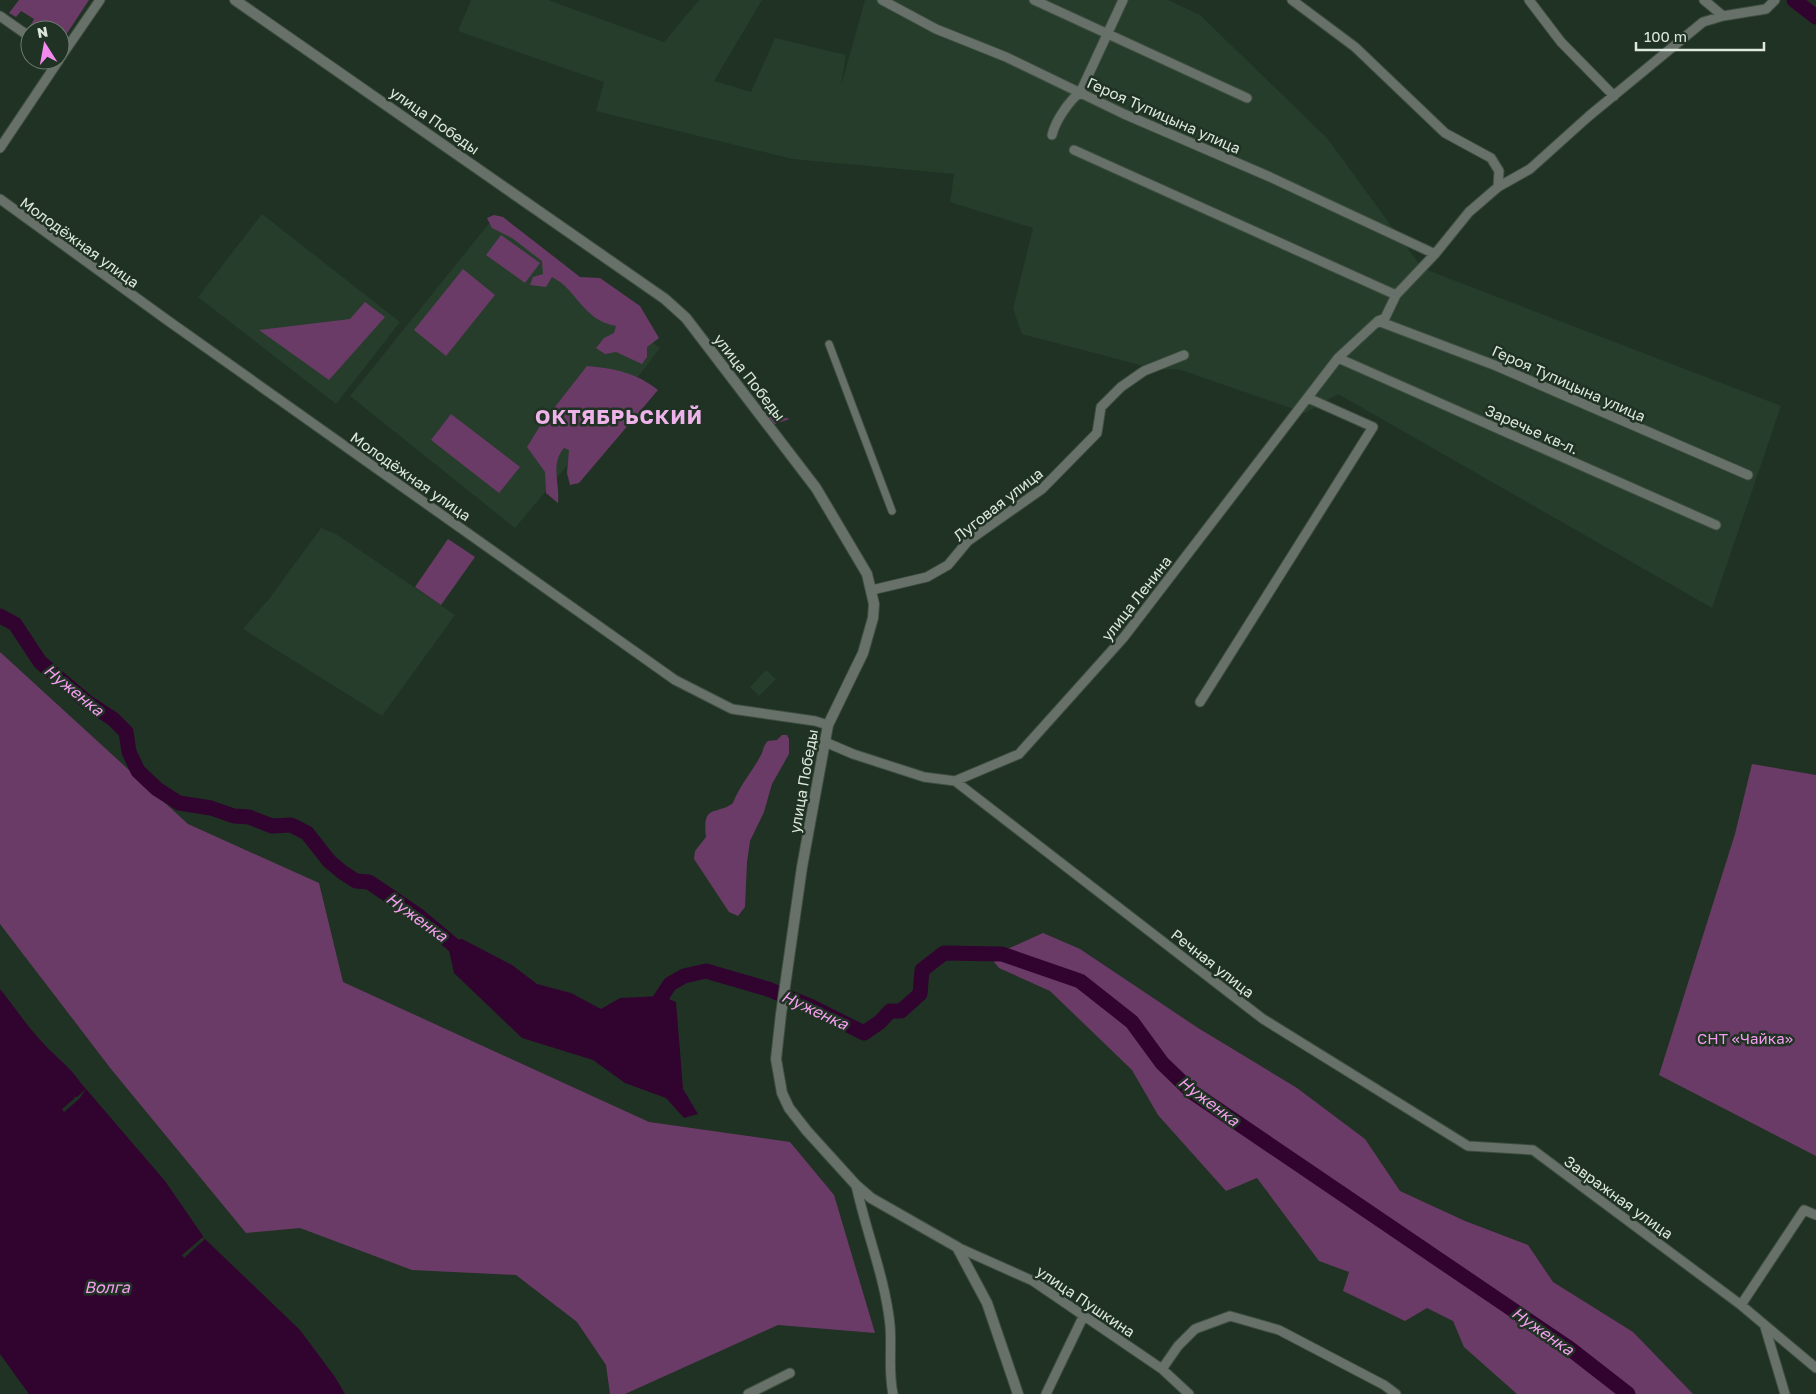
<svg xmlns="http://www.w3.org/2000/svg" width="1816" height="1394" font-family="'Golos Text',sans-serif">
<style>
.built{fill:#263d2b}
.green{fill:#6b3b68}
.water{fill:#310430}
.pier{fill:#203223}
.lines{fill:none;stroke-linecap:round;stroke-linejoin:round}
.river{stroke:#310430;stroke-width:15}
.pedestrian-casing{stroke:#3e4f41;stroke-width:9}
.minor-casing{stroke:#3e4f41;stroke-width:11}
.tertiary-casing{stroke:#3e4f41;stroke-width:12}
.pedestrian{stroke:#687169;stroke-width:7}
.minor{stroke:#687169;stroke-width:9}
.tertiary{stroke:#687169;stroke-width:10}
.labels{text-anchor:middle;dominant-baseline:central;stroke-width:5;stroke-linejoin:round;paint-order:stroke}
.street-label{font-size:15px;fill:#dde8de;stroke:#203223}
.park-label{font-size:15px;fill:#f49def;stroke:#203223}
.water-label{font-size:16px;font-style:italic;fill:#f69ff1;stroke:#203223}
.district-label{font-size:20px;font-weight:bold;letter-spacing:1px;fill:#efb3eb;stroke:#203223}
</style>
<rect width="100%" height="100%" fill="#203223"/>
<!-- built -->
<path class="built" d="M471 0H548L664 42 699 0H762L714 81 751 92 775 38 846 55 841 86 865 0H1168L1200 15 1327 138 1422 268 1781 406 1712 608 1338 394 1305 413 1178 369 1159 370 1022 334 1013 309 1033 228 950 202 954 174 793 159 596 111 604 82 458 31Z
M262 214 400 322 336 404 198 297Z
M495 216 660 348 609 415 515 528 350 396Z
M321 528 336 534 455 615 382 716 243 629 269 599Z
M766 670 776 679 759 696 750 687Z"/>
<!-- green -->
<path class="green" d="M19 0H89L60 44V30H36L30 26 34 19 21 11 16 17 9 13Z
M494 215 503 217 580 277 600 278 640 306 659 338 647 347V357L642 364 616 352 605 354 596 348 604 338 614 333 616 326C582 320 578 290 552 277L546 287 530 285 533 277 543 274 542 261 512 238 492 228 487 218Z
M501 235 540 263 525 283 486 255Z
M463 269 495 295 446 356 414 330Z
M365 302 385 317 329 380 259 330 350 319Z
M587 366C613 368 637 373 658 390L579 483 570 485 567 473 569 450 564 448C550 464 560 483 558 503L546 493 545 472 527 447 540 426Z
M760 411 790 419 772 425Z
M451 414 520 467 499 493 431 440Z
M448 539 475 557 441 605 415 587Z
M0 652 188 824 319 883 343 982 649 1122 790 1142 834 1195 875 1333 778 1325 625 1394H610L606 1365 577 1322 516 1275 412 1270 300 1228 246 1233 111 1069 0 924Z
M782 735H787L789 739V754L772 784 764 812 750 841 747 862 745 907 738 916 729 912 694 859 695 851 706 837C702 803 716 816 733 803 740 785 752 772 761 755 764 749 763 746 768 741L777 740Z
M1752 764 1816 775V1156L1659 1075 1735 834Z
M1043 933 1080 949 1198 1028 1297 1088 1365 1139 1400 1191 1465 1221 1528 1245 1553 1282 1633 1332 1693 1394H1517L1464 1347 1453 1321 1427 1308 1405 1321 1343 1291 1349 1272 1319 1261 1257 1178 1226 1191 1158 1115 1132 1070 1050 991 999 968 990 957Z"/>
<!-- water -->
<path class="water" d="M462 939 512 965 537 984 571 993 601 1009 620 998 662 996 676 1002 683 1089 698 1114 684 1118 666 1098 625 1083 593 1060 522 1038 454 973 447 941Z
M0 989C17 1010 33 1035 53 1053 63 1063 72 1070 80 1082L165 1181 205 1239 300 1330 335 1377 345 1394H29L0 1354Z"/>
<!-- pier -->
<path class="pier" d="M86 1089 79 1099 64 1112 62 1109 75 1098 73 1097H77Z
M203 1237 205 1239 184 1258 182 1255Z"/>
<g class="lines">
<!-- river -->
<path class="river" d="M1794 0 1816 17
M0 616 15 624 40 662 87 702 113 719 126 732 129 752 138 771 157 789 179 803 211 808 234 816 249 817 272 826 291 825 307 833 329 861 342 872 356 881 369 882 419 916 463 953
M651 1013 670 984 684 976 706 971 768 989 812 1007 864 1033 880 1022 890 1011H901L920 994 922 970 944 953 1002 954 1080 981 1132 1022 1162 1063 1192 1092 1569 1348 1628 1394"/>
<defs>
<path id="pedestrian" d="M829 344 892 511"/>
<path id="minor" d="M882 0 936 29 1006 57 1124 114 1270 177 1435 254
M1034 0 1247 98
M1292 0 1355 47 1445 133 1491 158 1499 171 1498 187
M1529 0 1561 42 1614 96
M1704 0 1723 16
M0 16 30 37
M60 58 100 0
M1052 135C1055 122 1069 100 1080 93L1123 0
M0 148 59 60
M1074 150 1396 295
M0 199 167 320 675 680 732 709 815 721 828 725
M1378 321 1494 365 1748 475
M1338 358 1716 525
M872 590 927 577 948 565 968 541 1042 489 1097 433 1101 407 1121 387 1144 371 1184 355
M1200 702 1373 427 1308 398
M825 742 853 754 924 777 955 781 1019 754 1124 637 1338 358 1378 321 1385 318 1396 295 1435 254 1469 212 1498 187 1530 169 1589 116 1703 22 1723 16 1766 9 1775 0
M955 781 1263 1019 1468 1146 1533 1150 1741 1305 1816 1368
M856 1185C866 1232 885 1277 890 1325 892 1348 888 1371 893 1394
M957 1247 1033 1281 1162 1369 1189 1394
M1741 1305 1804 1210 1816 1215
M1765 1327 1785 1394
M1162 1369 1178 1346 1195 1329 1230 1316 1279 1330 1384 1385 1396 1394
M748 1394 790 1373
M1046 1394 1084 1315"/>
<path id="tertiary" d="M235 0 665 299 686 318 816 488 867 574 874 604 873 618 863 653 828 725 802 867 781 1014 776 1059 782 1093 789 1108 807 1131 856 1185 871 1198 957 1247 987 1303 1018 1394"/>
</defs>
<!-- pedestrian casing -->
<use href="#pedestrian" class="pedestrian-casing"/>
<!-- minor casing -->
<use href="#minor" class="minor-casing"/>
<!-- tertiary casing -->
<use href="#tertiary" class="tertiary-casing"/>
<!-- pedestrian -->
<use href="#pedestrian" class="pedestrian"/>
<!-- minor -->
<use href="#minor" class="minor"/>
<!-- tertiary -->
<use href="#tertiary" class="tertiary"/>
</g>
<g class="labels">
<!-- street labels -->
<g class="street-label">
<text transform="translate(1164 115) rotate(24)">Героя Тупицына улица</text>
<text transform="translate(435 120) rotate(35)">улица Победы</text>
<text transform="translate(80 242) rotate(36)">Молодёжная улица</text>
<text transform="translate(750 377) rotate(52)">улица Победы</text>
<text transform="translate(1569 383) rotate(24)">Героя Тупицына улица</text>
<text transform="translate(1532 429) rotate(24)">Заречье кв-л.</text>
<text transform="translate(411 476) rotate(35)">Молодёжная улица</text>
<text transform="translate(998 504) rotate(-38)">Луговая улица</text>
<text transform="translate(1136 598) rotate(-52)">улица Ленина</text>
<text transform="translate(803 781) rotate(-80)">улица Победы</text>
<text transform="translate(1213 963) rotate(38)">Речная улица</text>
<text transform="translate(1619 1197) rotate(36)">Завражная улица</text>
<text transform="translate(1086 1301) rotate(34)">улица Пушкина</text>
</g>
<!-- park labels -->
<g class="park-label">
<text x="1745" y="1038">СНТ «Чайка»</text>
</g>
<!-- water labels -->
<g class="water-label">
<text transform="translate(74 690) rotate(39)">Нуженка</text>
<text transform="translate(417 917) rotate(36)">Нуженка</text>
<text transform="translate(815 1010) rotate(25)">Нуженка</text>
<text transform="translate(1209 1101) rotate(37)">Нуженка</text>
<text x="107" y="1287">Волга</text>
<text transform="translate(1543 1331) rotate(35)">Нуженка</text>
</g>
<!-- district labels -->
<g class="district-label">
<text x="619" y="416">ОКТЯБРЬСКИЙ</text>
</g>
</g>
<!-- north arrow -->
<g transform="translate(45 45) rotate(349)"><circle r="24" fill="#203223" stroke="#6c7b6e"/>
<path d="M0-4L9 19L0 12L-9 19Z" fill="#f489ef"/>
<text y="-8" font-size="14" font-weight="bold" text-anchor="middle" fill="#dde8de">N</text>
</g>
<!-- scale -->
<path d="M1636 42v8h128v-8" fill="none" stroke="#dde8de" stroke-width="2.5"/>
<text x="1644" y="42" font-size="15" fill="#dde8de" stroke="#203223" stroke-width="4" paint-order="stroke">100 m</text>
</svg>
